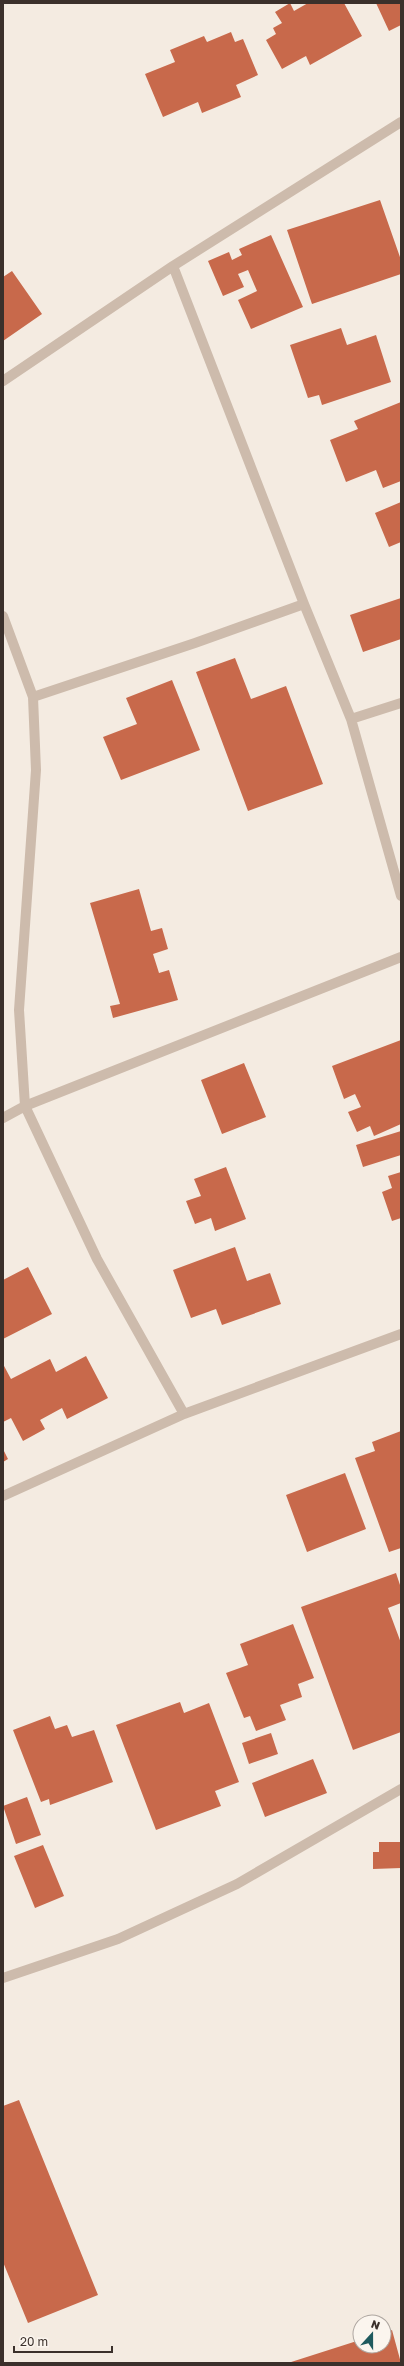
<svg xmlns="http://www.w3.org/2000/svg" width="404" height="2366" font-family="'Golos Text',sans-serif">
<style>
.building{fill:#c8694b}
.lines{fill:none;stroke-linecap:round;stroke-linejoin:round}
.minor{stroke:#cdbbac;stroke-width:10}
</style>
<rect width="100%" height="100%" fill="#f4ebe1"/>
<!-- building -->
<path class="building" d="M290 3 294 11 308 3H344L362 36 310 65 306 56 282 69 266 40 276 34 273 28 282 23 275 12Z
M376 3H401V25L389 31Z
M231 32 235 42 243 39 258 75 236 85 241 97 202 113 198 102 163 117 145 74 175 62 170 50 204 36 207 42Z
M380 200 401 260V274L312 304 287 230Z
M271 235 303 307 251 329 238 300 257 291 248 270 238 274 244 287 223 296 208 261 229 252 232 260 242 255 239 249Z
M12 271 42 314 3 341V277Z
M341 328 347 345 376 335 391 382 322 405 319 395 308 398 290 345Z
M401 402V481L383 488 376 470 346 482 330 440 358 429 354 421Z
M401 502V542L389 547 375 513Z
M401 598V639L363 652 350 615Z
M235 658 251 699 286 686 323 784 248 811 196 672Z
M172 680 200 750 121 780 103 737 137 724 126 698Z
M139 889 151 931 162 928 168 949 153 954 159 973 169 970 178 1000 113 1018 110 1006 120 1004 90 903Z
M401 1040V1124L374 1136 370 1126 357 1132 348 1112 361 1107 355 1094 344 1099 332 1066Z
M244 1063 266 1117 222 1134 201 1080Z
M401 1131V1155L363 1167 356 1145Z
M226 1167 246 1219 215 1231 211 1218 195 1224 186 1201 201 1196 194 1179Z
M401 1172V1218L392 1221 382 1192 392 1188 388 1176Z
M235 1247 247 1281 270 1273 281 1304 222 1325 216 1309 191 1318 173 1270Z
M28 1267 52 1314 3 1339V1280Z
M86 1356 108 1398 67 1419 62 1408 40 1420 45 1429 23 1441 11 1418 3 1422V1364L11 1379 50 1359 56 1372Z
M401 1431V1548L389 1552 355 1458 375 1451 372 1442Z
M3 1449 8 1459 3 1462Z
M345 1473 366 1529 307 1552 286 1495Z
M396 1573 401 1588V1603L388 1608 401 1643V1732L353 1750 301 1607Z
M293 1624 314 1678 298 1684 302 1697 280 1705 286 1720 256 1731 250 1716 244 1718 226 1673 248 1665 240 1644Z
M180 1702 184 1713 209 1703 239 1782 215 1791 221 1806 156 1830 116 1725Z
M50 1716 55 1729 67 1725 72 1737 94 1730 113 1782 50 1805 49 1799 41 1802 13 1730Z
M271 1733 278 1754 249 1764 242 1743Z
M313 1759 327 1793 265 1817 252 1783Z
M27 1797 41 1835 16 1844 3 1806Z
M379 1842H401V1868L373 1869V1852H379Z
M43 1845 64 1896 35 1908 14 1856Z
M19 2100 98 2295 28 2323 3 2262V2106Z
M392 2330 401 2363H288L360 2340V2346H384V2333Z"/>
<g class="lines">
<!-- minor -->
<path class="minor" d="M173 266 304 604 351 719 401 896
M3 381 173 266 401 122
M3 616 33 697 36 770 19 1010 25 1106 97 1259 184 1414
M33 697 195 643 304 604
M351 719 401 703
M3 1118 25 1106 401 957
M3 1496 184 1414 401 1334
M3 1978 118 1939 237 1884 401 1789"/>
</g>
<!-- border -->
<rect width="404" height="2366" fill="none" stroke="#3b302b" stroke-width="8"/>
<!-- north arrow -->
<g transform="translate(372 2334) rotate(21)"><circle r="19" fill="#fbf5ee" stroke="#aea6a0"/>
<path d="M0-3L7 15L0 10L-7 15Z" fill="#1f5a5e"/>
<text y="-6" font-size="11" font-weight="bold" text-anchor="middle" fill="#3b302b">N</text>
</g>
<!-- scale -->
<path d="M14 2346v6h98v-6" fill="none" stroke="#3b302b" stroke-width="2"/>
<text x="20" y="2346" font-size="12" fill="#3b302b" stroke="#fbf5ee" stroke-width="3" paint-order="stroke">20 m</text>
</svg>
